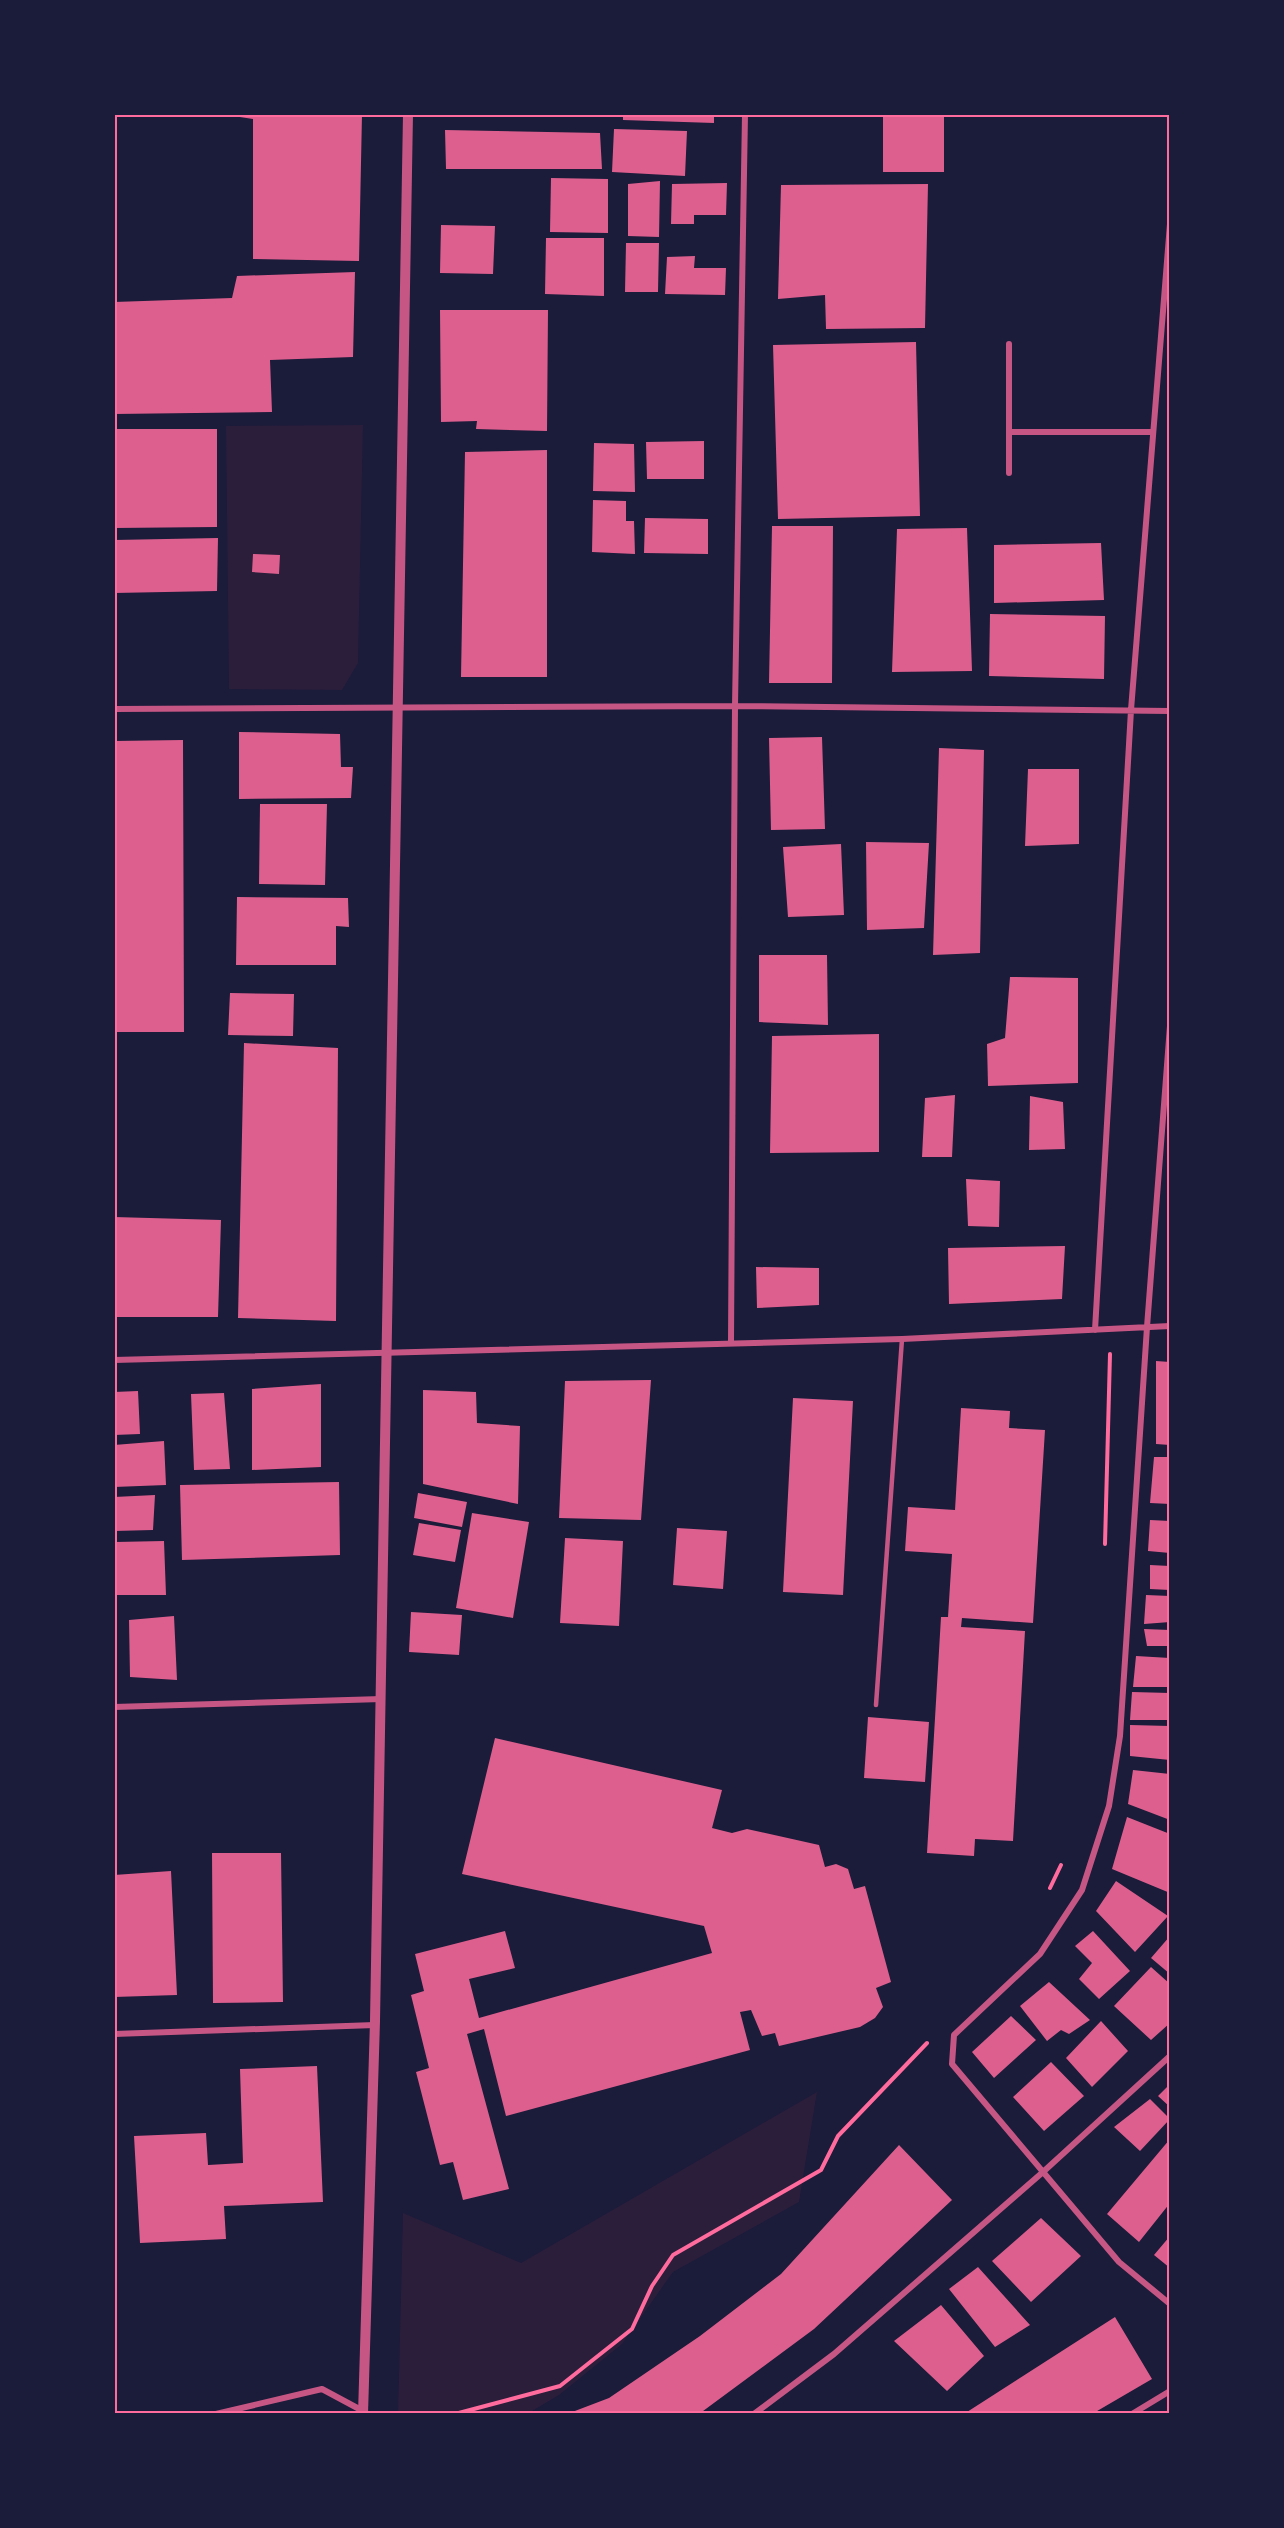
<svg xmlns="http://www.w3.org/2000/svg" width="1284" height="2528" font-family="Signika,sans-serif">
<style>
.green{fill:#2a1e3b}
.building{fill:#dd5f8e}
.lines{fill:none;stroke-linecap:round;stroke-linejoin:round}
.path{stroke:#ff6b9d;stroke-width:4}
.service{stroke:#c65784;stroke-width:4.5}
.minor{stroke:#c65784;stroke-width:6}
.tertiary{stroke:#c65784;stroke-width:10}
.neatline{fill:none;stroke:#ff6b9d;stroke-width:2}
</style>
<rect width="100%" height="100%" fill="#1b1b3a"/>
<!-- green -->
<path class="green" d="M363 425 358 663 342 690 229 689 226 426Z
M817 2092 799 2202 673 2272 622 2344 559 2395 527 2414H398L403 2213 521 2263Z"/>
<!-- building -->
<path class="building" d="M220 114H362L359 261 253 259V119Z
M623 114H714V123L623 120Z
M883 114H944V172H883Z
M614 129 687 131 685 176 612 172Z
M445 130 600 133 602 169H446Z
M551 178 608 179V233L550 232Z
M660 181 659 237 628 236V184Z
M727 183 726 215H694V224H671L672 184Z
M928 184 925 328 826 329 825 295 778 299 781 185Z
M441 225 495 226 493 274 440 273Z
M546 238H604V296L545 294Z
M626 243H659L658 292H625Z
M695 256 694 268H726L725 295 665 294 667 257Z
M355 272 353 357 270 360 272 412 114 414V302L232 298 237 276Z
M440 310H548L547 431 476 429 477 421 441 422Z
M916 342 920 516 778 519 773 345Z
M114 429H217V527L114 528Z
M704 441V479H647L646 442Z
M594 443 634 444 635 492 593 491Z
M547 450V677H461L465 452Z
M593 500 626 501V521H634L635 554 592 552Z
M645 518 708 519V554L644 553Z
M772 526H833L832 683H769Z
M967 528 972 671 892 672 897 529Z
M218 538 217 591 114 593V540Z
M1101 543 1104 600 994 603V545Z
M253 554 280 555 279 574 252 572Z
M990 614 1105 616 1104 679 989 676Z
M239 732 340 734 341 767H353L351 798 239 799Z
M822 737 825 829 771 830 769 738Z
M183 740 184 1032H114V741Z
M939 748 984 750 980 953 933 955Z
M1028 769H1079V844L1025 846Z
M260 804H327L325 885 259 884Z
M866 842 929 843 924 928 867 930Z
M841 844 844 915 788 917 783 847Z
M237 897 348 898 349 927 336 926V965H236Z
M759 955H827L828 1025 759 1022Z
M1010 977 1078 978V1083L988 1086 987 1044 1005 1038Z
M230 993 294 994 293 1036 228 1035Z
M879 1034V1152L770 1153 772 1036Z
M244 1043 338 1048 336 1321 238 1318Z
M955 1095 952 1157H922L925 1098Z
M1030 1096 1063 1102 1065 1149 1029 1150Z
M966 1179 1000 1181 999 1227 968 1226Z
M114 1217 221 1220 218 1317H114Z
M1065 1246 1062 1299 949 1304 948 1248Z
M756 1267 819 1268V1305L757 1308Z
M1156 1361 1170 1362V1445L1156 1444Z
M651 1380 641 1520 559 1518 565 1381Z
M321 1384V1467L252 1470V1389Z
M423 1390 476 1392 477 1423 520 1426 518 1504 423 1484Z
M138 1391 140 1434 114 1435V1392Z
M224 1393 230 1469 194 1470 191 1394Z
M793 1398 853 1401 843 1595 783 1592Z
M961 1408 1010 1411 1009 1428 1045 1430 1033 1623 962 1618 961 1627 1025 1631 1013 1841 975 1839 974 1856 927 1853 941 1617H948L952 1554 905 1551 908 1507 955 1510Z
M164 1441 166 1485 114 1487V1445Z
M1154 1457H1170V1504L1150 1503Z
M339 1482 340 1555 182 1560 180 1485Z
M418 1493 467 1502 462 1527 414 1518Z
M155 1495 153 1530 114 1531V1497Z
M472 1513 529 1522 513 1618 456 1608Z
M1150 1520 1170 1521V1553L1148 1551Z
M419 1523 461 1530 455 1562 413 1555Z
M677 1528 727 1531 723 1589 673 1585Z
M565 1538 623 1541 619 1626 560 1623Z
M164 1541 166 1595H115V1542Z
M1150 1565 1170 1566V1590L1150 1589Z
M1146 1595 1170 1596V1622L1144 1624Z
M411 1612 462 1615 459 1655 409 1652Z
M174 1616 177 1680 130 1677 129 1620Z
M1144 1629 1170 1630V1646H1147Z
M1136 1656 1170 1658V1687H1133Z
M1132 1692 1170 1693V1720H1130Z
M868 1717 929 1722 925 1782 864 1778Z
M1130 1725 1170 1726V1760L1130 1756Z
M495 1738 722 1790 712 1828 732 1833 747 1829 819 1845 825 1867 836 1864 848 1869 854 1889 865 1886 891 1982 876 1988 883 2007 875 2018 860 2027 779 2046 775 2033 762 2036 751 2010 740 2012 750 2050 506 2116 484 2029 467 2034 509 2189 463 2200 453 2162 440 2165 416 2072 429 2068 411 1995 424 1991 415 1954 505 1931 515 1968 469 1979 479 2018 712 1953 704 1926 462 1874Z
M1133 1770 1170 1774V1820L1128 1804Z
M1127 1817 1170 1834V1893L1112 1869Z
M212 1853H281L283 2002 213 2003Z
M171 1871 177 1995 114 1997V1875Z
M1116 1881 1168 1916 1135 1952 1096 1911Z
M1093 1931 1130 1971 1099 1999 1079 1979 1092 1963 1075 1946Z
M1170 1936V1974L1151 1958Z
M1151 1967 1170 1984V2023L1151 2040 1114 2006Z
M1049 1982 1090 2020 1069 2034 1061 2030 1047 2041 1020 2006Z
M1011 2016 1036 2040 994 2078 972 2052Z
M1101 2021 1128 2051 1092 2087 1066 2058Z
M1051 2062 1084 2096 1044 2131 1013 2097Z
M317 2066 323 2202 224 2206 226 2239 140 2243 134 2136 206 2133 208 2165 243 2163 240 2069Z
M1170 2084V2107L1158 2096Z
M1150 2099 1170 2119 1140 2151 1114 2127Z
M1170 2139V2203L1139 2242 1107 2214Z
M899 2145 952 2200 814 2329 699 2414H567L609 2398 700 2336 781 2274Z
M1041 2218 1081 2256 1031 2302 992 2261Z
M1170 2236V2268L1154 2255Z
M978 2267 1030 2325 995 2347 949 2289Z
M941 2305 984 2356 947 2391 894 2341Z
M1115 2317 1152 2379 1092 2414H968L967 2412Z"/>
<g class="lines">
<!-- path -->
<path class="path" d="M1105 1544 1110 1354
M1050 1888 1061 1865
M455 2414 560 2386 589 2363 632 2329 652 2286 673 2255 821 2170 838 2136 927 2043"/>
<!-- service -->
<path class="service" d="M876 1705 902 1339"/>
<!-- minor -->
<path class="minor" d="M1009 344V473
M1009 432H1153
M114 709 735 706 1170 711
M1170 1026 1147 1327 1120 1736 1109 1806 1082 1890 1040 1954 954 2035 952 2064 1119 2262 1170 2304
M1095 1330 1131 710 1170 224
M731 1342 735 706 745 114
M114 1360 902 1339 1170 1326
M114 1707 382 1699
M114 2034 375 2025
M216 2414 322 2389 363 2411
M754 2414 834 2354 1043 2172 1170 2056
M1132 2414 1170 2391"/>
<!-- tertiary -->
<path class="tertiary" d="M363 2414C366 2283 372 2152 375 2021 391 1386 396 750 408 114"/>
</g>
<!-- border -->
<rect width="1284" height="2528" fill="none" stroke="#1b1b3a" stroke-width="231"/>
<rect x="116" y="116" width="1052" height="2296" class="neatline"/>
</svg>
